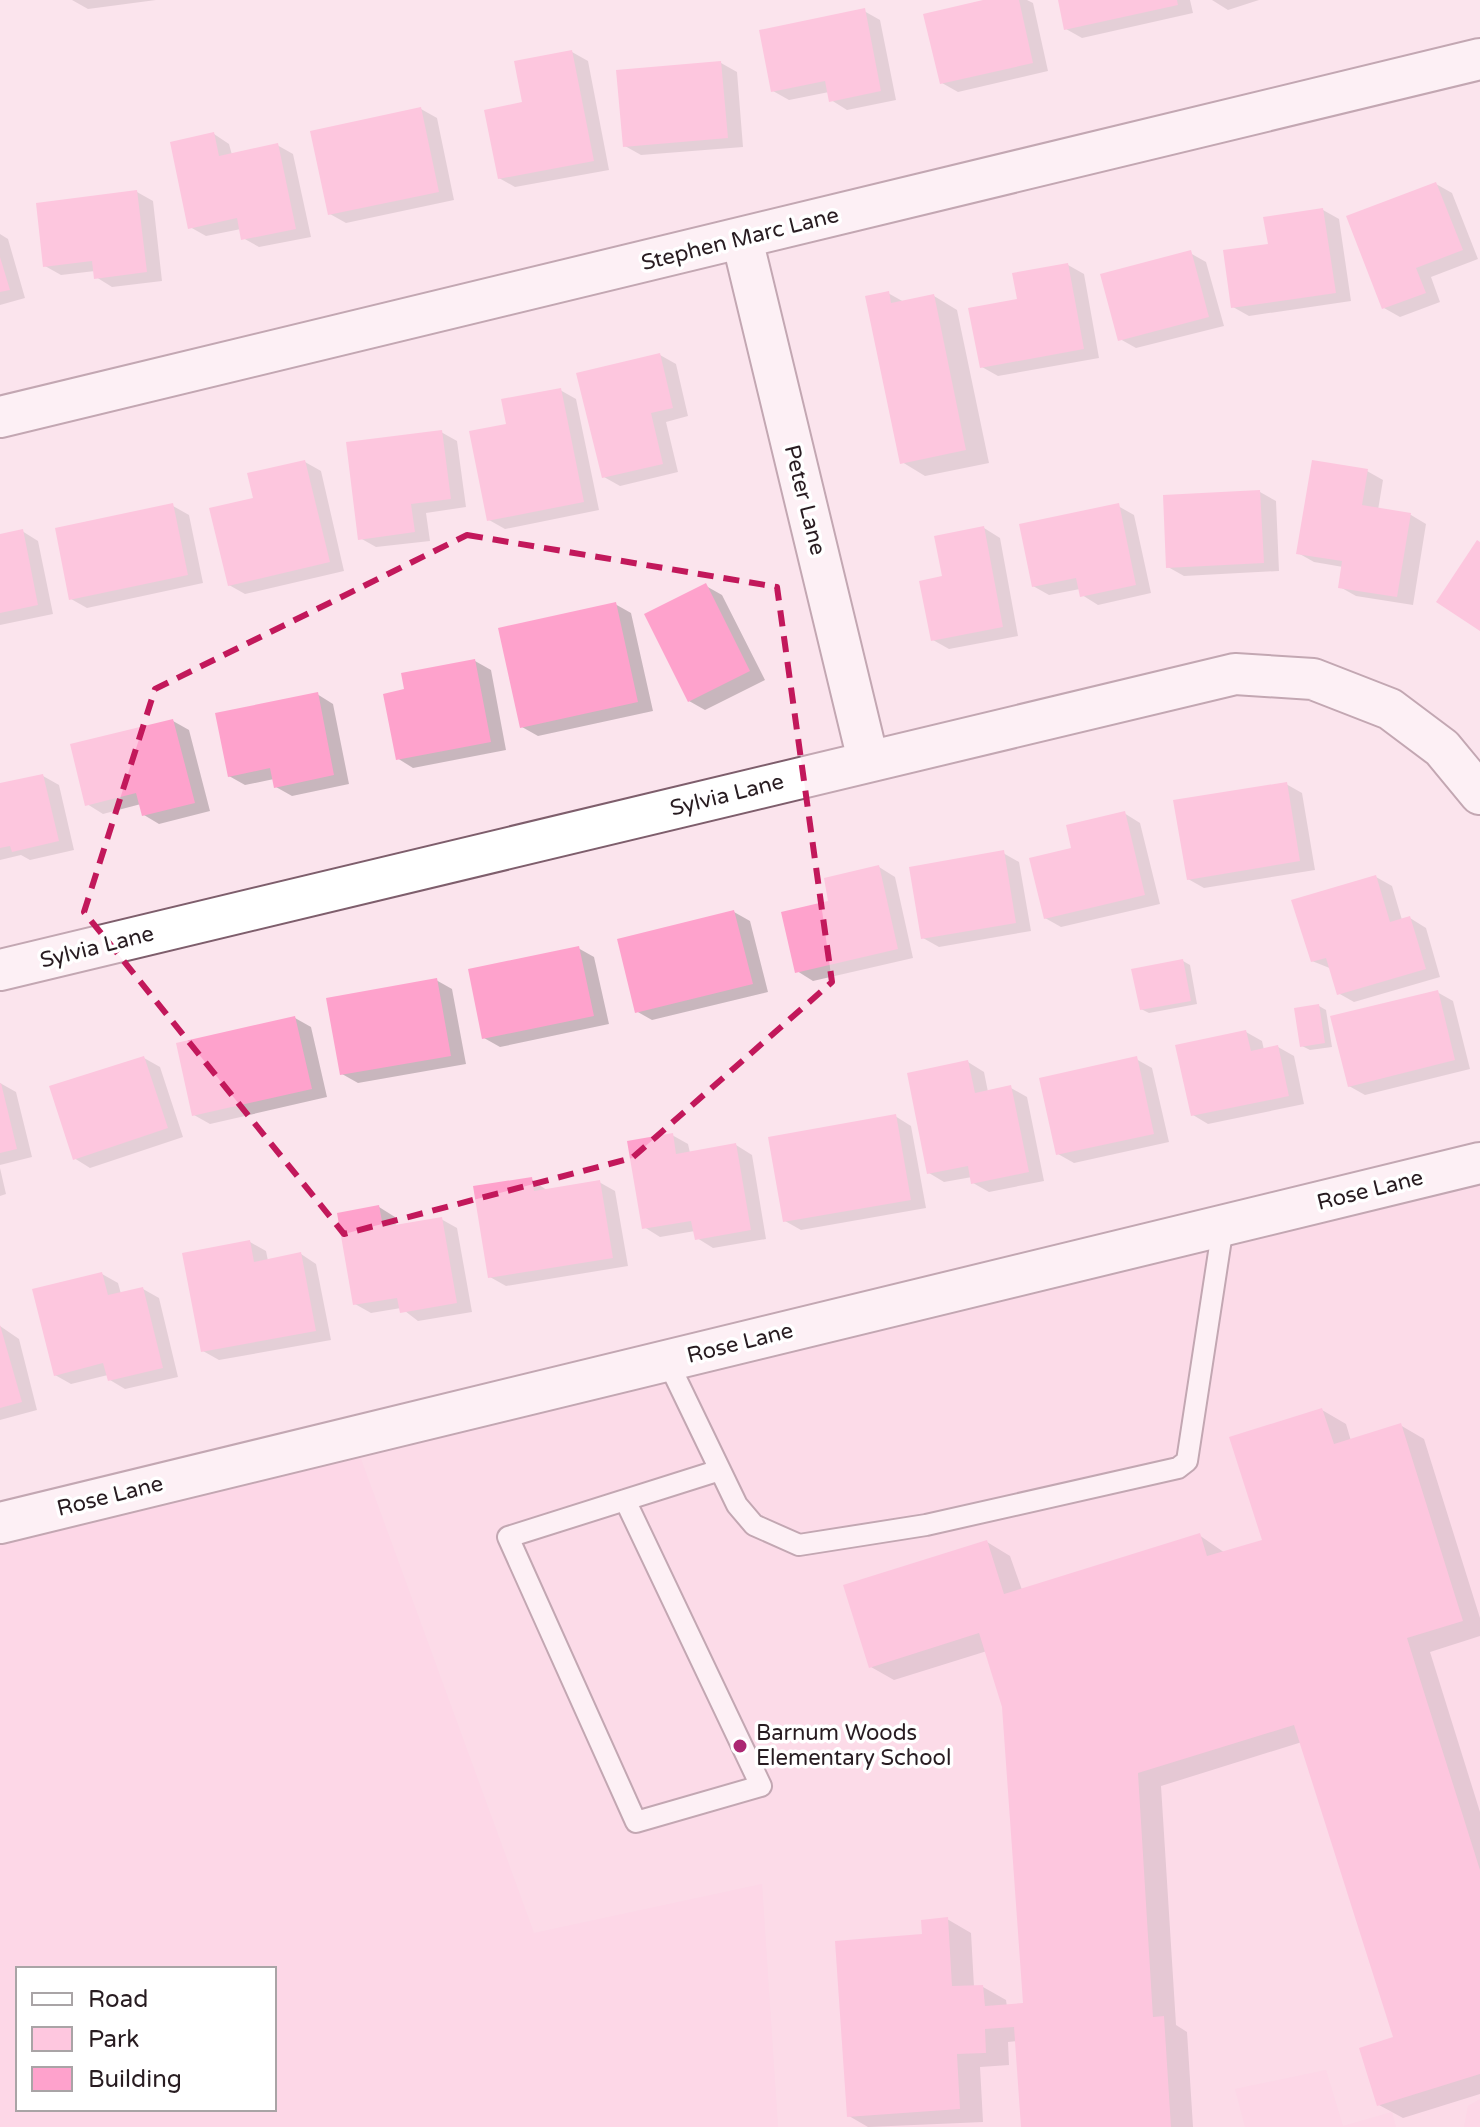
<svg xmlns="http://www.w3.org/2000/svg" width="1480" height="2127" font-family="'Varela Round',sans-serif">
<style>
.built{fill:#fcd0e3;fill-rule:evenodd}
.green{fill:#fec7df;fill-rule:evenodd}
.shadow{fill:#0003}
.building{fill:#fea2cc}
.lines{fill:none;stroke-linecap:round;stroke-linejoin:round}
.lane-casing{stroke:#7e5e6c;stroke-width:24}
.street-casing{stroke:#7e5e6c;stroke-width:44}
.lane{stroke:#fff;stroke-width:20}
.street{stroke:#fff;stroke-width:40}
.marked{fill:none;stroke:#c2185b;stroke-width:6;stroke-dasharray:16 10;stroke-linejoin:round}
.poi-dot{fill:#ac2873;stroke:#fff;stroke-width:3}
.labels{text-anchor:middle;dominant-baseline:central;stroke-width:7;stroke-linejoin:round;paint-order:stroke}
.street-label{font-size:22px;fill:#281c21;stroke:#fff}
.poi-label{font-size:22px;fill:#281c21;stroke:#fff;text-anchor:start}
</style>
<rect width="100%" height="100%" fill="#fbe4ed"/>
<!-- built -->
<path class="built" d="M1480 1163V2127H0V1523ZM18 1969H274V2109H18Z"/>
<!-- green -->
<path class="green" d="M353 1437 534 1933 762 1884 778 2127H0V1523ZM18 1969H274V2109H18Z
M1326 2070 1343 2126 1392 2112 1396 2127H1245L1235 2089Z
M1480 2099V2127H1464L1468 2106Z"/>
<!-- shadow -->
<path class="shadow" d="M72 0H156L88 9Z
M992 0H1027L1033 3 1048 71 958 92 942 83Z
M1060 0H1190L1193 13 1082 38 1066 29Z
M1212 0H1259L1228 10Z
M864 11 880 20 896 100 847 110 831 100 829 92 789 100 773 91Z
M572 52 588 61 609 170 515 187 499 178 524 104Z
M721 63 737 72 743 147 641 155 625 146Z
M421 109 437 118 454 200 346 223 330 214Z
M214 134 229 144 232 155 277 145 293 154 311 237 259 247 243 238 241 229 206 236 190 227Z
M1436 184 1452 193 1478 259 1431 277 1440 302 1400 317 1384 308Z
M137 192 153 201 162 281 112 287 96 277 95 271 61 275 45 266Z
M1323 210 1339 219 1351 301 1249 316 1233 307 1270 246Z
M0 234 8 239 25 298 0 305Z
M1190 253 1206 262 1224 326 1136 348 1120 339Z
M1068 265 1084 274 1099 358 998 376 982 367 1019 301Z
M888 293 904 302 934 296 957 310 989 463 925 476 902 462Z
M660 355 676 364 688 416 666 422 678 472 620 486 604 477Z
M560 390 576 399 599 510 505 529 489 520Z
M441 432 457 441 466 507 426 513 430 541 376 547 360 538Z
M305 462 321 471 344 571 245 594 229 585 256 500Z
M1367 471 1383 480 1378 510 1411 515 1426 524 1413 605 1356 596 1340 587 1343 567 1314 562 1298 553Z
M1260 492 1276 501 1279 571 1184 576 1168 567Z
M173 506 189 515 203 583 87 608 71 599Z
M1118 506 1134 515 1151 593 1098 605 1082 595 1080 589 1049 595 1033 586Z
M984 528 1000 538 1018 636 949 649 933 640 945 578Z
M22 531 38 541 53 614 0 625V536Z
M706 586 722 595 765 680 705 710 689 701Z
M615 604 631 613 653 711 538 736 522 727Z
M475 661 491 670 506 750 413 768 397 758 406 691Z
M317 694 333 704 349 784 292 796 276 787 274 779 245 785 229 776Z
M173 721 189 730 210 811 159 824 144 815 141 804 103 814 87 804Z
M43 776 59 785 74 850 30 860 21 855 0 860V786Z
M1286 784 1302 793 1315 870 1204 888 1188 879Z
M1124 813 1140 823 1160 904 1061 927 1045 918 1073 850Z
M1003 853 1019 862 1031 931 939 947 923 938Z
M879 867 895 877 913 958 813 981 797 971Z
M1376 877 1392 886 1402 920 1410 918 1426 928 1440 977 1354 1002 1338 993 1332 969 1312 961Z
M734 912 750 921 768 992 652 1020 636 1011Z
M578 948 594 957 609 1024 500 1047 484 1038Z
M1183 961 1190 965 1197 1004 1149 1013 1141 1009Z
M436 980 452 989 466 1064 358 1083 342 1074Z
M1437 992 1453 1001 1470 1069 1365 1095 1349 1086Z
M1319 1006 1326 1010 1332 1047 1310 1050 1302 1046Z
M295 1018 311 1027 327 1097 210 1124 194 1115Z
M1246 1032 1262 1041 1264 1050 1278 1047 1294 1056 1304 1104 1208 1124 1193 1115Z
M144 1058 160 1067 183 1137 90 1168 74 1158Z
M1136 1059 1152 1068 1169 1142 1074 1163 1058 1154Z
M968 1062 984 1072 988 1092 1011 1088 1027 1097 1044 1181 989 1192 973 1183 972 1177 944 1182 929 1173Z
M0 1083 16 1092 32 1157 0 1165Z
M895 1116 911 1126 926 1208 801 1230 785 1221Z
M672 1135 688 1144 690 1153 736 1145 752 1155 766 1239 713 1248 697 1238 695 1231 660 1237 644 1227Z
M0 1168 6 1194 0 1196Z
M531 1179 548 1191 599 1182 615 1191 628 1266 506 1286 490 1277Z
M379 1207 395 1217 396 1227 441 1219 457 1228 472 1312 418 1321 401 1308 371 1313 355 1304Z
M250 1242 266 1251 268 1261 301 1254 316 1264 331 1340 219 1360 203 1351Z
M102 1274 118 1283 121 1294 143 1289 159 1298 178 1377 125 1389 110 1380 108 1375 71 1384 55 1375Z
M0 1326 19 1339 37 1410 0 1420Z
M1322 1410 1346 1424 1351 1441 1400 1425 1424 1439 1480 1618V1636L1430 1652 1480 1812V2094L1403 2118 1379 2105 1395 2038 1302 1742 1161 1786 1176 2025 1187 2032 1193 2127H1023L1017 2041 1008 2042 1009 2065 980 2067 983 2122 868 2127 849 2116 924 1936 947 1919 971 1933 974 1987H983L1006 2000 1007 2007 1025 2005 1004 1707 987 1651 894 1680 871 1667 987 1542 1010 1556 1022 1590 1199 1535 1225 1553 1264 1541Z"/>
<!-- building -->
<path class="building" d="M983 0H1019L1033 63 940 84 923 14Z
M1058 0H1177L1178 5 1064 30Z
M865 8 881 91 829 102 825 81 771 92 759 30Z
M572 50 594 161 498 179 484 110 522 102 514 61Z
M721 61 728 138 623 147 616 70Z
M421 107 439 192 328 215 310 131Z
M214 132 219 156 278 143 296 229 241 240 237 218 188 229 170 142Z
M1436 182 1463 250 1416 268 1426 293 1382 309 1346 216Z
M137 190 147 272 94 279 92 261 43 267 36 203Z
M1323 208 1336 293 1231 308 1223 250 1268 244 1263 217Z
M1191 250 1209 317 1118 341 1100 274Z
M0 257 10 290 0 292Z
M1068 263 1084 349 980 368 968 308 1017 299 1012 273Z
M889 291 891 303 934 294 966 450 900 464 865 296Z
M660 353 673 408 651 413 663 464 602 478 576 373Z
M561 388 584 502 487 521 469 431 506 424 501 399Z
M442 430 451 499 411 504 415 532 358 540 346 442Z
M305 460 330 562 228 586 209 508 253 498 247 473Z
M1312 460 1368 469 1362 505 1411 513 1397 597 1338 588 1342 561 1296 554Z
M1260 490 1264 563 1166 568 1163 495Z
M173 503 188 575 69 600 55 528Z
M1119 503 1136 585 1080 597 1076 578 1032 587 1019 524Z
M984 526 1003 627 931 641 919 581 942 576 934 536Z
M23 529 38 605 0 613V534Z
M1477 540 1480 542V631L1436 602Z
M706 583 750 671 688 702 644 614Z
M616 602 638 702 520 728 498 628Z
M475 659 491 742 396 760 383 694 404 689 401 673Z
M318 692 334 775 274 788 270 768 228 777 215 713Z
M173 719 195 803 142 816 136 793 85 806 70 744Z
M43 774 59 841 12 852 10 846 0 848V783Z
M1287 782 1300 861 1187 880 1173 800Z
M1125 811 1145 895 1044 919 1029 858 1071 848 1066 825Z
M1004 850 1016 923 921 939 909 867Z
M879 865 898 949 795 973 781 912 828 901 824 878Z
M1376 875 1390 922 1410 916 1426 969 1337 995 1326 958 1311 962 1291 900Z
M734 910 753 984 635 1013 617 939Z
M579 946 594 1016 482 1039 468 969Z
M1183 959 1191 1001 1140 1010 1131 969Z
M437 978 451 1056 340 1075 326 998Z
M1438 990 1455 1060 1348 1087 1330 1016Z
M1319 1004 1325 1043 1300 1047 1294 1008Z
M295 1016 312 1089 192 1116 176 1043Z
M1246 1030 1251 1051 1278 1045 1289 1096 1191 1116 1175 1045Z
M144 1056 168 1128 73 1160 49 1086Z
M1137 1056 1154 1134 1056 1155 1039 1078Z
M968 1060 975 1093 1011 1085 1029 1172 971 1184 968 1166 927 1174 907 1073Z
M1 1083 17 1149 0 1153V1084Z
M896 1114 911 1200 783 1222 768 1137Z
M673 1133 676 1154 736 1143 751 1230 695 1240 691 1221 642 1229 627 1141Z
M532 1177 534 1191 600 1180 613 1258 488 1278 473 1186Z
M379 1205 383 1227 442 1217 457 1303 400 1313 397 1298 353 1305 337 1213Z
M250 1240 254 1262 301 1252 316 1331 201 1352 182 1253Z
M102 1272 108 1295 143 1287 163 1368 108 1381 103 1363 54 1376 32 1289Z
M0 1325 22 1402 0 1408Z
M1322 1408 1334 1444 1401 1423 1463 1621 1407 1638 1480 1870V2074L1377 2106 1359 2048 1393 2037 1294 1725 1138 1773 1153 2017 1164 2016 1171 2127H1021L1014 2027 985 2029 986 2053 957 2054 960 2109 847 2117 835 1941 922 1934 921 1920 948 1917 952 1986 983 1985 985 2006 1023 2003 1002 1707 979 1633 869 1668 843 1585 987 1540 1004 1594 1200 1533 1207 1556 1262 1540 1229 1437Z"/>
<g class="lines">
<defs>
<path id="lane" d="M667 1360 737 1505 754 1525 799 1545 926 1525 1178 1468 1187 1461 1223 1226
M625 1500 761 1786 636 1822 508 1537 720 1470"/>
<path id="street" d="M742 239 868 760
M0 417 1480 59
M0 970 1235 674 1313 679 1390 709 1442 748 1480 794
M0 1523 1480 1163"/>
</defs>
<!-- lane casing -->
<use href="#lane" class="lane-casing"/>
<!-- street casing -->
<use href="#street" class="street-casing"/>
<!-- lane -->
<use href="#lane" class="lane"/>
<!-- street -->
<use href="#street" class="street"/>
</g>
<!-- marked area -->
<path d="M0 0H1480V2127H0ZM467 535 777 587 832 982 632 1158 344 1234 84 912 155 689Z" fill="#fbe4ed" fill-opacity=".55" fill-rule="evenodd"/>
<path class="marked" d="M467 535 777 587 832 982 632 1158 344 1234 84 912 155 689Z"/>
<!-- markers -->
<circle class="poi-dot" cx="740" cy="1746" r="8"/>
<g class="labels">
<!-- street labels -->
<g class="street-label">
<text transform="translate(740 239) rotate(-14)">Stephen Marc Lane</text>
<text transform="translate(805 500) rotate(76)">Peter Lane</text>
<text transform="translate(727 795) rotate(-14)">Sylvia Lane</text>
<text transform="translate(97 947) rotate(-14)">Sylvia Lane</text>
<text transform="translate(1370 1190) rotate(-14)">Rose Lane</text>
<text transform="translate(740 1343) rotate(-14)">Rose Lane</text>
<text transform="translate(110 1496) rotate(-14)">Rose Lane</text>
</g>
<!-- poi labels -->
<g class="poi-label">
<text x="756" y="1733">Barnum Woods<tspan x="756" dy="25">Elementary School</tspan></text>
</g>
</g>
<!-- legend -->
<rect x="16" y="1967" width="260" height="144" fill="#ffffff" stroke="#a9a4a6" stroke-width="2"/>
<rect x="32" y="1993" width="40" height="12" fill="#ffffff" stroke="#a9a4a6" stroke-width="2"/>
<text x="88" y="2007" font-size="24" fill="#281c21">Road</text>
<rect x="32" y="2027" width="40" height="24" fill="#fec7df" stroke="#a9a4a6" stroke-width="2"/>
<text x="88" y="2047" font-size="24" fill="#281c21">Park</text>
<rect x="32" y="2067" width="40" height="24" fill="#fea2cc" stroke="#a9a4a6" stroke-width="2"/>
<text x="88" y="2087" font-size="24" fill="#281c21">Building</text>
</svg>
